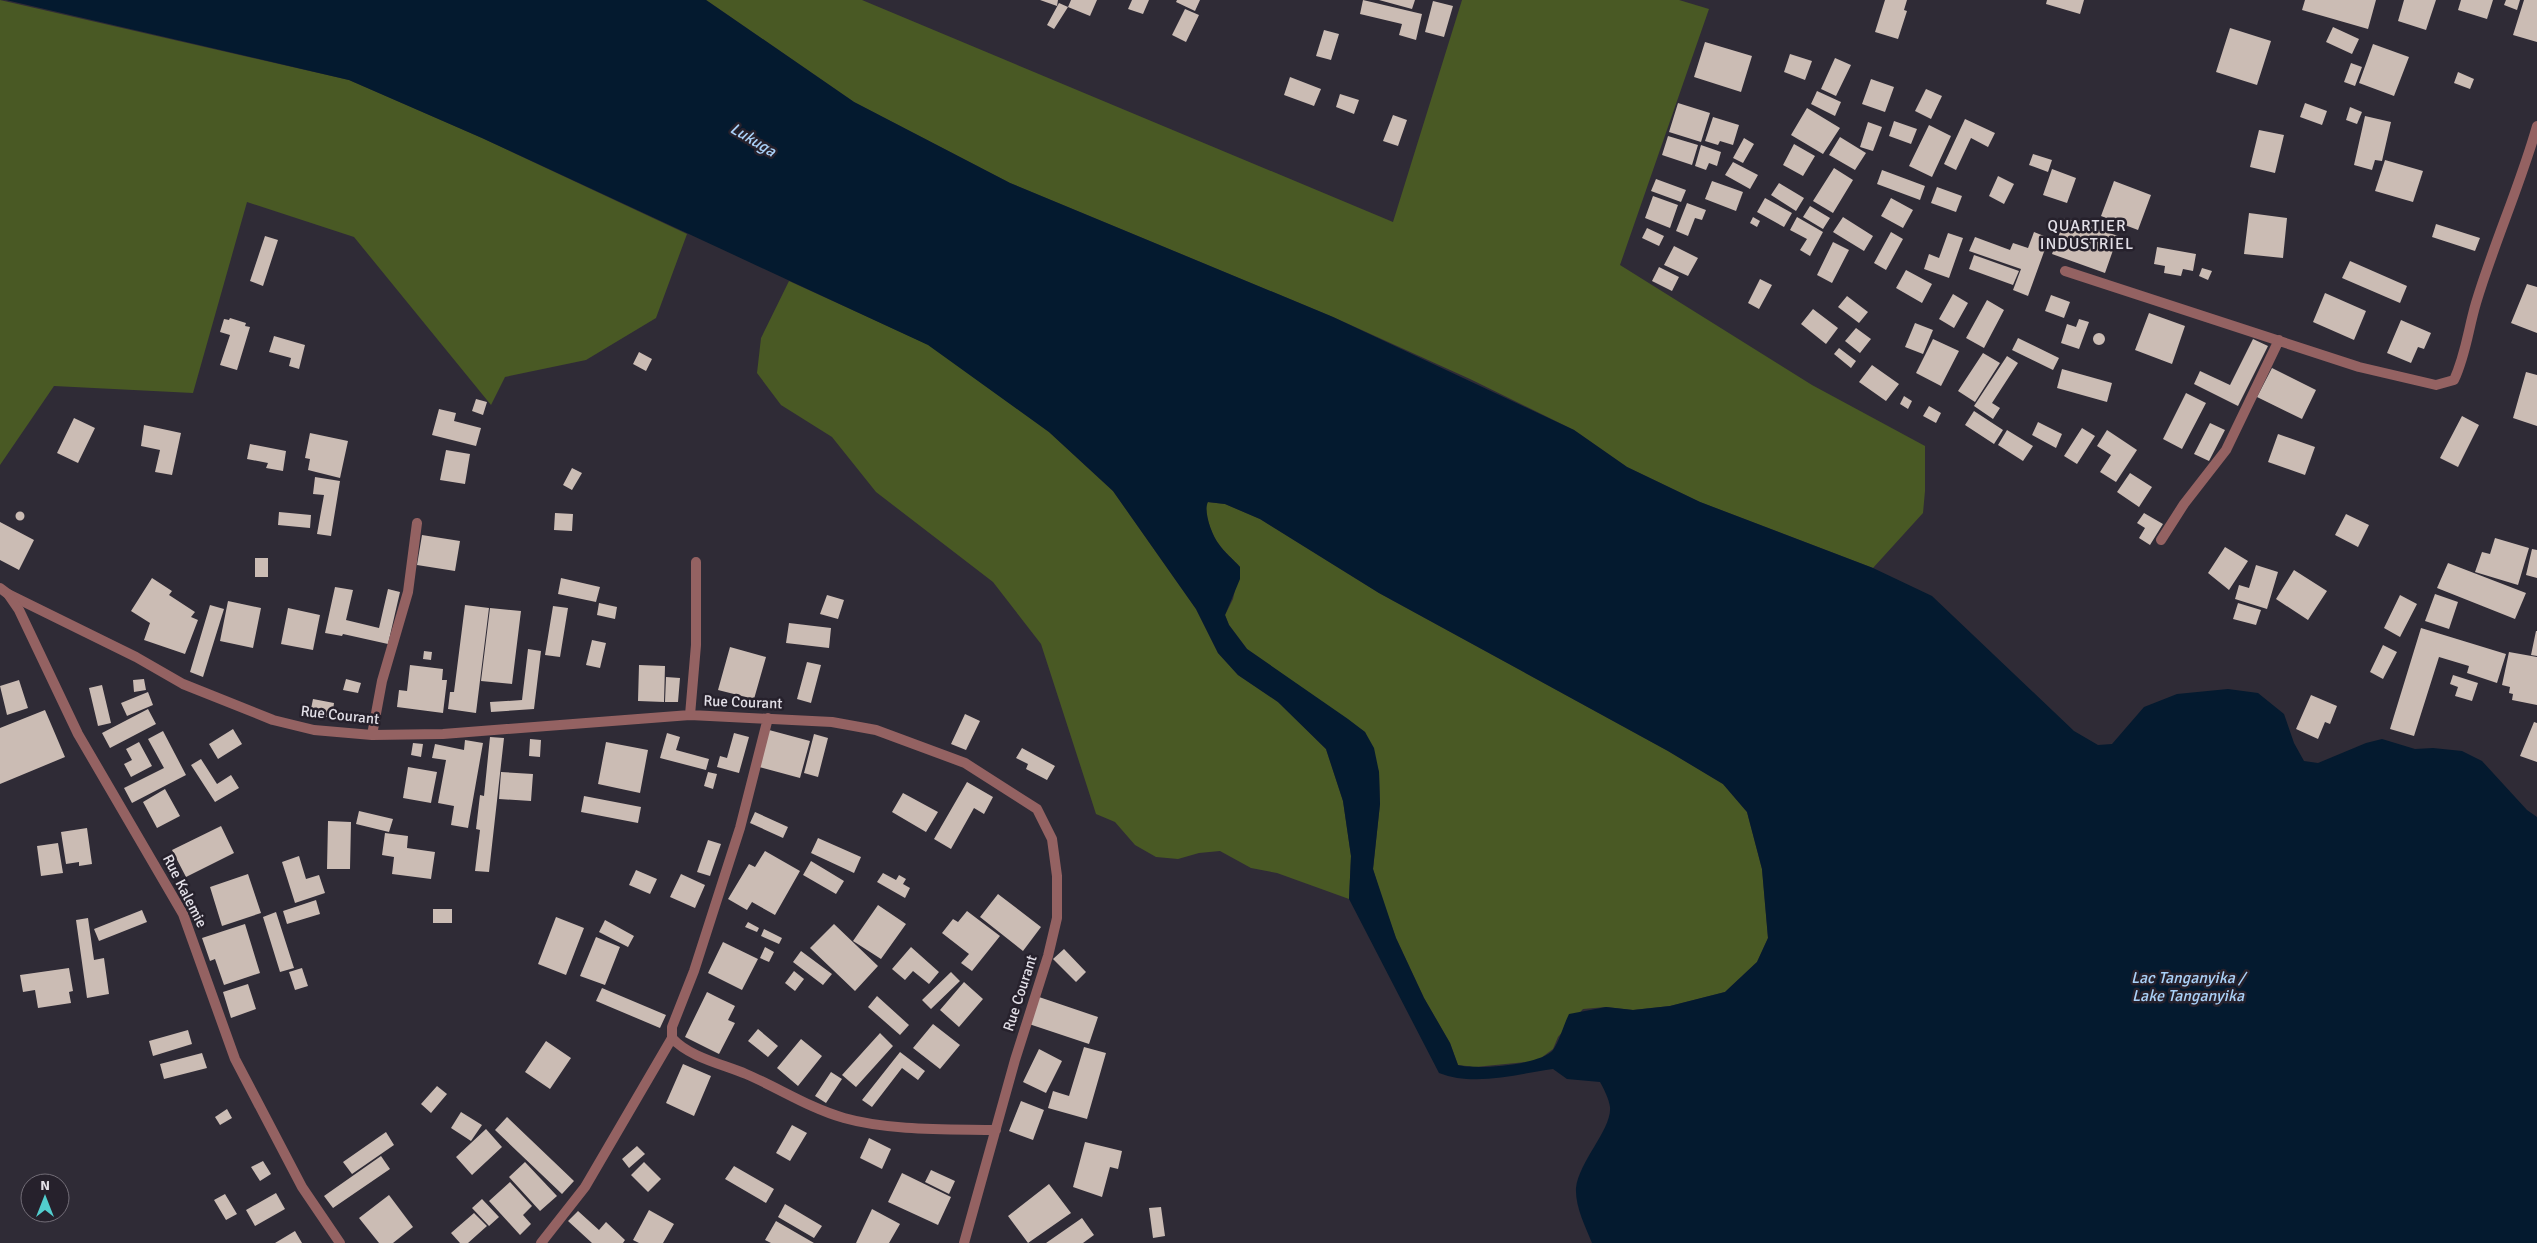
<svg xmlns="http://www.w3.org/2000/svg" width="2537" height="1243" font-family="Signika,sans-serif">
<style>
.green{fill:#495924}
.water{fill:#041a2f;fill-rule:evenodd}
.building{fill:#cbbcb4}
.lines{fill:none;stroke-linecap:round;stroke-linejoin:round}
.minor{stroke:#946262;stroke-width:10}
.tertiary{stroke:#946262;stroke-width:10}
.labels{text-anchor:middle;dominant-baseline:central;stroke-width:5;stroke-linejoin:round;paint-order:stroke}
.street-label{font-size:15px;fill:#e3e0e8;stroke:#26212c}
.water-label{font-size:16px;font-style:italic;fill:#aad1f8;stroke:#26212c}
.neighbourhood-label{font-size:16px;letter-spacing:1px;fill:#e3e0e8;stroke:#26212c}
</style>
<rect width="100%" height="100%" fill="#2f2b36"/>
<!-- green -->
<path class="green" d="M0 0 349 80 482 138 687 234 656 318 586 360 505 377 491 405 354 237 247 202 193 393 54 386 0 465Z
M706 0H862L1393 222 1462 0H1679L1709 9 1620 265 1812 385 1925 446V491L1923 513 1873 568 1700 502 1627 467 1574 430 1470 379 1333 317 1010 183 854 102Z
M789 281 929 345 1049 432 1113 491 1196 609 1218 653 1238 675 1278 702 1326 749 1343 801 1351 856 1349 899 1277 873 1251 868 1220 851 1199 853 1178 859 1156 857 1135 845 1115 822 1096 814 1041 644 993 582 876 492 832 437 781 405 757 373 761 338Z
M1207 502 1225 504 1260 519 1379 593 1668 751 1723 784 1747 812 1762 869 1768 938 1757 962 1725 992 1670 1006 1633 1010 1606 1007 1583 1009 1558 1037 1553 1049 1537 1061 1475 1067 1458 1065 1450 1043 1424 998 1396 938 1383 903 1373 869 1380 804 1379 772 1365 732 1247 649 1229 625 1225 615 1233 599 1240 567C1233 559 1224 552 1218 543 1212 535 1203 511 1207 502Z"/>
<!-- water -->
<path class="water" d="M6 0H706L854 102 1010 183 1333 317 1574 430 1627 467 1700 502 1873 568 1932 596 2074 731 2098 745 2112 744 2144 707 2177 694 2228 689 2258 693 2284 714 2294 743 2304 761 2318 763 2366 743 2382 739 2415 749 2433 748 2462 751 2482 761 2527 810 2537 817V1243H1592C1585 1226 1575 1206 1576 1188 1579 1161 1612 1129 1610 1107 1609 1099 1604 1089 1600 1082L1567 1079 1553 1069C1516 1074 1475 1087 1439 1073L1349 899 1351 856 1343 801 1326 749 1278 702 1238 675 1218 653 1196 609 1113 491 1049 432 928 345 482 138 349 80ZM1208 502 1225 504 1260 519 1379 593 1668 751 1723 784 1747 812 1762 869 1768 938 1757 962 1725 992 1670 1006 1633 1010 1606 1007 1569 1014C1564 1024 1559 1042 1553 1050 1541 1065 1476 1070 1458 1065L1450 1043 1424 998 1396 938 1373 869 1380 804 1379 772 1374 748 1365 732 1348 719 1247 649 1229 625 1225 615 1240 579V567C1233 559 1224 552 1218 543 1212 535 1203 511 1208 502Z"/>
<!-- building -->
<path class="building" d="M1040 0H1058L1057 6Z
M1071 0H1097L1090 16 1068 7Z
M1132 0H1149L1143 14 1128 9Z
M1177 0H1200L1195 11 1176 2Z
M1363 0 1422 14 1416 40 1399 35 1402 24 1360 14Z
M1379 0H1415L1412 9Z
M1885 0H1907L1904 10 1907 11 1898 39 1875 32Z
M2047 0H2084L2080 14 2046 4Z
M2305 0H2376L2368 29 2302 10Z
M2404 0H2436L2426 30 2398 21Z
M2461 0H2493L2487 19 2458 10Z
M2506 0H2520L2517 10 2504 5Z
M2524 0H2537V42L2513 35Z
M1433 1 1453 6 1444 37 1425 32Z
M1059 3 1068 7 1054 29 1047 25Z
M1185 9 1199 15 1186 42 1172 35Z
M2333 27 2359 39 2352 54 2326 42Z
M2230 28 2271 41 2257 85 2216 72Z
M1324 30 1339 34 1331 60 1316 56Z
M1705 42 1752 56 1741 92 1694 77Z
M2373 44 2409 57 2394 96 2359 83Z
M1790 54 1812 61 1805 80 1784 72Z
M1835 58 1851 65 1836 96 1821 89Z
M2351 63 2362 67 2355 86 2344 82Z
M2458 72 2474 79 2470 89 2454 83Z
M1290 77 1321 89 1314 106 1284 95Z
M1871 79 1894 87 1885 112 1862 104Z
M1926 89 1942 96 1931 119 1915 111Z
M1817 91 1841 102 1835 116 1811 104Z
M1340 94 1359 100 1354 114 1336 107Z
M1678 103 1710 113 1701 142 1669 132Z
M2305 103 2327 111 2322 125 2300 117Z
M2350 107 2362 112 2357 124 2346 120Z
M1807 108 1840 128 1823 154 1791 135Z
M1393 115 1407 120 1398 146 1383 141Z
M2365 116 2391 122 2382 161 2375 160 2372 170 2354 165Z
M1713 117 1739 125 1733 145 1720 141 1718 145 1705 141Z
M1965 119 1995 133 1988 147 1971 138 1956 170 1944 164Z
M1894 121 1917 129 1911 144 1889 136Z
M1868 122 1882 127 1873 151 1860 147Z
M1929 125 1951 136 1932 177 1909 166Z
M2259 130 2284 135 2275 173 2250 167Z
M1668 136 1698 145 1692 165 1662 155Z
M1840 137 1866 153 1855 170 1829 155Z
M1744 138 1754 144 1743 163 1733 158Z
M1794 144 1815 156 1803 176 1783 165Z
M1701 145 1721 152 1717 166 1709 163 1706 170 1695 166Z
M2033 154 2052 160 2048 172 2029 165Z
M2385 160 2423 171 2413 202 2375 191Z
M1733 162 1758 175 1750 189 1725 175Z
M1834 168 1853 180 1833 213 1813 201Z
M2052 169 2076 178 2067 203 2043 195Z
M1882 170 1925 186 1920 200 1877 184Z
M1998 176 2014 184 2004 204 1989 196Z
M1656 179 1686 190 1681 202 1651 191Z
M1712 181 1743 192 1736 211 1705 199Z
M2114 181 2151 195 2138 230 2101 216Z
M1779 183 1804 198 1796 211 1771 195Z
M1937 187 1962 196 1956 212 1931 203Z
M1653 196 1678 205 1670 228 1645 218Z
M1765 198 1792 213 1784 227 1757 212Z
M1891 198 1913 210 1903 228 1881 216Z
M1687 203 1706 210 1702 220 1695 218 1688 236 1676 231Z
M1810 206 1830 218 1823 229 1803 217Z
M2249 213 2287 218 2283 258 2244 254Z
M1753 217 1760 221 1757 227 1750 223Z
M1797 217 1823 232 1810 256 1800 250 1807 239 1790 230Z
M1843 217 1873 236 1864 251 1833 232Z
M2065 218 2118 236 2105 273 2052 254Z
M2436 224 2480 238 2475 251 2432 237Z
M1647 228 1664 236 1659 246 1642 238Z
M1891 232 1903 239 1886 270 1874 263Z
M2034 232 2049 238 2028 296 2013 290 2021 269 1969 251 1975 237 2010 250 2013 243 2028 248Z
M1948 233 1963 238 1949 278 1924 269 1929 254 1939 258Z
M265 236 278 240 263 286 250 281Z
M1833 242 1849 250 1832 283 1817 275Z
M1674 246 1698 258 1688 276 1664 265Z
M2157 247 2196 254 2193 271 2183 269 2181 276 2164 273 2165 266 2154 264Z
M1974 255 2019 271 2013 285 1969 269Z
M2350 261 2407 286 2400 303 2342 278Z
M1659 267 1679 277 1672 291 1652 281Z
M2202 268 2212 271 2208 280 2199 276Z
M1906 270 1932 284 1922 303 1896 288Z
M1760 279 1772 285 1759 309 1748 303Z
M2527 284 2537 287V333L2511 323Z
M2325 293 2366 311 2354 340 2313 322Z
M1953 294 1968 303 1954 328 1939 319Z
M2051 295 2070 302 2064 318 2045 311Z
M1847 296 1868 312 1859 323 1838 307Z
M1987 300 2004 310 1984 348 1966 338Z
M1813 309 1838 328 1826 344 1801 324Z
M2149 313 2185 326 2172 364 2135 350Z
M230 318 246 323 245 326 250 327 237 370 220 365 230 335 220 332 224 319 229 320Z
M2079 319 2089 322 2079 349 2061 343 2067 324 2076 327Z
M2401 320 2431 333 2424 349 2418 347 2411 363 2387 353Z
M1915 323 1933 330 1923 354 1905 347Z
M1856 328 1871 339 1860 353 1845 341Z
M2093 339a6 6 0 1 1 12 0a6 6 0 1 1-12 0Z
M274 336 305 345 299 369 289 366 291 358 269 352Z
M2018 338 2059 358 2053 370 2012 350Z
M1933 339 1959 351 1941 386 1916 373Z
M2253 339 2268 346 2238 406 2194 384 2200 371 2230 385Z
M1839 348 1856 361 1851 368 1834 354Z
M639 352 652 359 646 371 633 364Z
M1983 353 2000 363 1975 402 1958 391Z
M2007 356 2018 363 1992 403 2000 408 1993 419 1974 406Z
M1872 365 1899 384 1886 401 1859 382Z
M2272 368 2316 390 2302 419 2257 397Z
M2062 369 2112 383 2107 402 2057 388Z
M2526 372 2537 375V426L2513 418Z
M2186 393 2206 403 2182 449 2163 439Z
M1904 396 1912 401 1908 409 1900 404Z
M476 399 487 402 483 415 472 411Z
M1929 406 1941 413 1936 423 1923 416Z
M439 409 456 413 454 421 481 428 476 446 432 435Z
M1974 411 2003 430 1994 444 1965 425Z
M2462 416 2479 425 2458 467 2440 458Z
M74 418 95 428 78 463 57 453Z
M2038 422 2062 434 2056 448 2032 435Z
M2210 423 2225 430 2209 461 2194 454Z
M144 425 181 433 172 475 155 472 160 450 141 446Z
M2082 428 2095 436 2077 464 2064 456Z
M2007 430 2033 446 2023 461 1998 445Z
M2107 430 2137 450 2116 482 2100 472 2111 455 2097 446Z
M310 433 348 441 340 478 308 470 310 459 305 458Z
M2278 434 2315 447 2305 475 2268 462Z
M250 444 286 451 283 471 266 468 268 463 247 459Z
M446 450 470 454 465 484 440 480Z
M572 468 582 473 572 490 563 485Z
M2130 473 2152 487 2139 507 2117 492Z
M315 477 340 481 331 536 317 534 324 495 313 494Z
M15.5 516a4.5 4.5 0 1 1 9 0a4.5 4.5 0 1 1-9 0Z
M279 512 311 515 310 528 278 525Z
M555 513 573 514 572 531 554 530Z
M2144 513 2163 524 2150 545 2139 538 2145 528 2137 523Z
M2346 514 2369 525 2358 547 2335 535Z
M0 522 34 540 19 570 0 560Z
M422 535 460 541 455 571 417 565Z
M2495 538 2529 548 2518 585 2475 572 2482 552 2490 554Z
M2225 547 2248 561 2229 590 2208 573Z
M2532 549 2537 550V578L2526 575Z
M255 558H268V577H255Z
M2448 563 2526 593 2515 619 2437 588Z
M2256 565 2278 572 2267 609 2235 599 2239 585 2249 588Z
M2294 570 2327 591 2308 620 2276 599Z
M152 578 172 591 169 595 195 612 191 617 198 620 185 654 144 640 150 623 131 611Z
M561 578 600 587 596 602 558 594Z
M335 587 353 590 346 620 379 628 388 589 400 592 388 644 343 634 342 636 325 633Z
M2435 594 2458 602 2449 629 2425 621Z
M827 595 844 600 838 619 820 614Z
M2400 595 2417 604 2400 637 2384 628Z
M228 601 261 608 253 648 220 641Z
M599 603 617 607 615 619 597 615Z
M2238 603 2261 610 2256 625 2233 619Z
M210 605 224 609 203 677 190 672Z
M465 605 489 608 476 713 448 709 450 692H454Z
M553 606 568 608 560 657 545 655Z
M288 608 320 615 313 650 281 644Z
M490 608 521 611 512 684 481 681Z
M789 623 831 628 829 648 786 643Z
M2421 628 2506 654 2497 683 2467 673 2469 666 2439 657 2414 736 2390 729Z
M2536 631H2537V656L2531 655Z
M592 640 606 643 600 668 586 665Z
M2383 645 2397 652 2383 679 2370 672Z
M730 647 766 657 754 699 718 690Z
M528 649 541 651 534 709 491 712 490 702 522 700Z
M424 651 432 652 431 660 423 659Z
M2509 652 2537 657V705L2512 700 2513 694 2509 693 2510 687 2502 685Z
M807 662 821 665 811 703 797 699Z
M410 665 443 669 442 680H447L443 713 397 707 399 690 407 691Z
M639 665 665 666 664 702 638 701Z
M2453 675 2478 683 2472 701 2455 696 2458 687 2450 684Z
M666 677 680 678 678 702H665Z
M144 679 146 690 134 692 133 680Z
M346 679 361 683 358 693 343 690Z
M19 680 28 708 7 715 0 686Z
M102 685 111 723 98 726 89 688Z
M148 692 153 705 127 716 121 703Z
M2311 695 2337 706 2330 724 2325 722 2318 739 2296 729Z
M313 699 334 703 332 718 310 714Z
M148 709 156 724 110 748 102 733Z
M45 710 65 757 0 784V728Z
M965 714 980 721 966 750 951 744Z
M2534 722 2537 723V762L2520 756Z
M233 729 242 744 218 759 209 744Z
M769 730 810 741 800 778 759 767Z
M163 731 186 775 132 803 124 788 164 768 148 739Z
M667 733 680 737 676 750 709 759 706 770 660 758Z
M734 733 749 737 739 773 717 767 720 756 727 758Z
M814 734 828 738 818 777 804 773Z
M490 737 504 738 489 872 475 871 480 830 476 829 480 795 484 796Z
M530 739 541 740 540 757 529 756Z
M465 740 483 743 468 828 451 825 454 806 438 803 446 760 432 758 435 744 464 750Z
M139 742 152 766 131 777 124 764 132 760 126 749Z
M606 742 648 750 640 793 598 784Z
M413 743 423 744 421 757 411 755Z
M1022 748 1055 766 1047 780 1026 769 1028 764 1016 758Z
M201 759 217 784 231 775 239 788 215 802 191 765Z
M408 767 437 772 431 803 403 798Z
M501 772 533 774 531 801 499 799Z
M708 772 717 774 713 789 704 786Z
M967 782 993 797 984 814 974 808 951 849 934 839Z
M165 789 180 816 157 828 143 802Z
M903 793 938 812 926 832 892 812Z
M584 796 641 807 638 823 581 812Z
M359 811 393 819 389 832 356 824Z
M755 812 788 827 783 838 750 823Z
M328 821 351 822 350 869H327Z
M221 826 234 853 186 877 172 850Z
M87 828 92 864 79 866V862L66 864 61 832Z
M385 833 408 836 407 848 435 852 431 879 392 874 394 857 382 855Z
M818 838 861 857 854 873 811 853Z
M708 840 721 844 710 876 697 872Z
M58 843 63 873 41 876 37 846Z
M765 851 800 871 775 915 752 902 747 910 728 899 749 864 755 867Z
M299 856 306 879 319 875 325 893 295 903 282 862Z
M811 861 844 881 836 894 803 875Z
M636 870 657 879 650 894 629 885Z
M883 873 896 880 899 875 906 879 903 884 910 888 905 898 877 882Z
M248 874 261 913 222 926 210 887Z
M681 874 705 885 695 908 670 897Z
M998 894 1041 927 1023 951 980 917Z
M316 900 320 914 287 924 283 911Z
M878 905 906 924 881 959 853 941Z
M433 909H452V923H433Z
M142 910 147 922 99 941 94 929Z
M967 911 1000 936 972 971 961 963 969 954 942 933 953 919 958 922Z
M276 912 294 968 280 972 263 917Z
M556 917 584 928 566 975 538 964Z
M88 918 94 960 104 958 109 994 87 998 76 920Z
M605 920 634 936 628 947 599 932Z
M748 922 759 928 757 932 745 927Z
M245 924 260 973 224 985 215 959 210 961 202 938Z
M834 924 878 966 855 991 810 948Z
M764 929 782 938 779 944 761 936Z
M596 937 620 947 605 985 580 976Z
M723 942 758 959 742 990 708 973Z
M765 947 774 952 769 962 760 958Z
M911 947 939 972 929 984 913 971 905 980 892 969Z
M1064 949 1086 972 1076 982 1053 959Z
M801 951 832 974 823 985 793 962Z
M69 968 73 991 69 992 71 1003 38 1008 35 990 23 992 20 975Z
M302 968 308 986 295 990 289 972Z
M794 971 804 979 795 991 785 983Z
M951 972 960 981 931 1009 922 1000Z
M964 982 983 999 959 1027 940 1010Z
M248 984 256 1009 231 1018 223 992Z
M602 988 666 1015 660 1028 596 1001Z
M707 992 735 1006 728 1020 735 1023 719 1054 685 1037Z
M877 996 909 1025 900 1035 868 1007Z
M1039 997 1098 1017 1089 1044 1029 1024Z
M933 1024 960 1045 940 1069 913 1048Z
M758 1029 778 1046 768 1057 748 1041Z
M188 1030 192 1044 153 1056 149 1041Z
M880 1033 893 1046 856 1087 842 1075Z
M801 1039 822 1056 798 1086 777 1068Z
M546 1041 571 1058 550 1089 525 1072Z
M1084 1047 1106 1053 1087 1119 1048 1108 1053 1091 1069 1096Z
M1039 1049 1062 1061 1046 1093 1023 1082Z
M900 1052 925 1071 918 1080 902 1068 872 1107 862 1100Z
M202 1053 207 1068 164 1079 160 1064Z
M683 1064 711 1076 694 1116 666 1103Z
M831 1072 842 1079 826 1103 815 1096Z
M437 1086 447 1094 431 1113 421 1104Z
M1021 1101 1044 1110 1033 1140 1009 1131Z
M227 1109 232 1118 220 1125 215 1117Z
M461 1112 482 1125 471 1141 451 1128Z
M507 1117 574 1181 562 1194 495 1130Z
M792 1125 807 1133 790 1161 776 1153Z
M486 1129 502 1147 472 1175 456 1157Z
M386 1132 394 1145 352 1174 343 1162Z
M869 1138 891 1149 882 1169 860 1158Z
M1085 1142 1122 1151 1118 1169 1110 1167 1102 1197 1073 1187Z
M637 1146 645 1154 629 1168 622 1159Z
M381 1156 390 1169 333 1208 324 1196Z
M263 1161 271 1174 260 1181 251 1167Z
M525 1162 557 1196 540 1211 509 1177Z
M644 1162 661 1179 648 1192 631 1175Z
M734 1166 774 1189 766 1203 725 1179Z
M931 1170 955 1181 949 1194 925 1182Z
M902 1173 951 1197 938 1225 888 1202Z
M510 1182 532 1206 523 1215 531 1224 520 1235 489 1201Z
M1049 1184 1071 1213 1028 1243 1008 1216Z
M276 1193 285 1209 255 1226 246 1210Z
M225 1194 237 1214 226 1220 214 1200Z
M389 1195 413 1227 393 1243H379L359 1218Z
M482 1199 499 1217 489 1226 472 1208Z
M785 1204 822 1226 814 1238 778 1217Z
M1161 1207 1165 1236 1153 1238 1149 1208Z
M872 1209 900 1224 889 1243H856Z
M649 1210 674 1224 663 1243H639L633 1240Z
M578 1211 599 1230 606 1222 625 1240 623 1243H592L568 1221Z
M474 1213 487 1226 468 1243H460L451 1233Z
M1082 1218 1094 1235 1083 1243H1046Z
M776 1221 814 1243H771L765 1240Z
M295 1231 302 1243H275Z"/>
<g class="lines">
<!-- minor -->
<path class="minor" d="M2065 271 2359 367 2436 385 2454 380C2466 354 2468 330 2476 303 2494 243 2520 186 2537 126
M2161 540 2184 504 2226 450 2279 340
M8 594 136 657 183 684 273 720 314 730 372 735 443 734 690 715 832 722 876 730 965 763 1037 809 1052 839 1057 876V918L1048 956 1015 1060 964 1243
M690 715 696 645V562
M768 718 740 828 694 971 672 1027V1038C689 1057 722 1064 746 1074 779 1088 809 1108 844 1118 890 1131 948 1129 996 1130
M372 735 382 681 408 592 417 523
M541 1243 585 1187 672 1038"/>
<!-- tertiary -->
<path class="tertiary" d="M0 588 8 594 19 610 78 734 183 914 235 1059 302 1187 340 1243"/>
</g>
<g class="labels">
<!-- street labels -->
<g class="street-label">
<text transform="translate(743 702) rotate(2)">Rue Courant</text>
<text transform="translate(340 715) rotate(6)">Rue Courant</text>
<text transform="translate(185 891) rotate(63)">Rue Kalemie</text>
<text transform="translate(1020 993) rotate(-72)">Rue Courant</text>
</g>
<!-- water labels -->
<g class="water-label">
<text transform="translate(753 140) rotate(31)">Lukuga</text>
<text x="2188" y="978">Lac Tanganyika /<tspan x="2188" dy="18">Lake Tanganyika</tspan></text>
</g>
<!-- neighbourhood labels -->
<g class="neighbourhood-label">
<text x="2087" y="226">QUARTIER<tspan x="2087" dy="18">INDUSTRIEL</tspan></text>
</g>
</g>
<!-- north arrow -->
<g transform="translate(45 1198)"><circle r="24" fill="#26212c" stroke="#726d77"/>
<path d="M0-4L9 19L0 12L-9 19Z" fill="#52cdce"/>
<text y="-8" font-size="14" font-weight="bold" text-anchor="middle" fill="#e3e0e8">N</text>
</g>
</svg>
